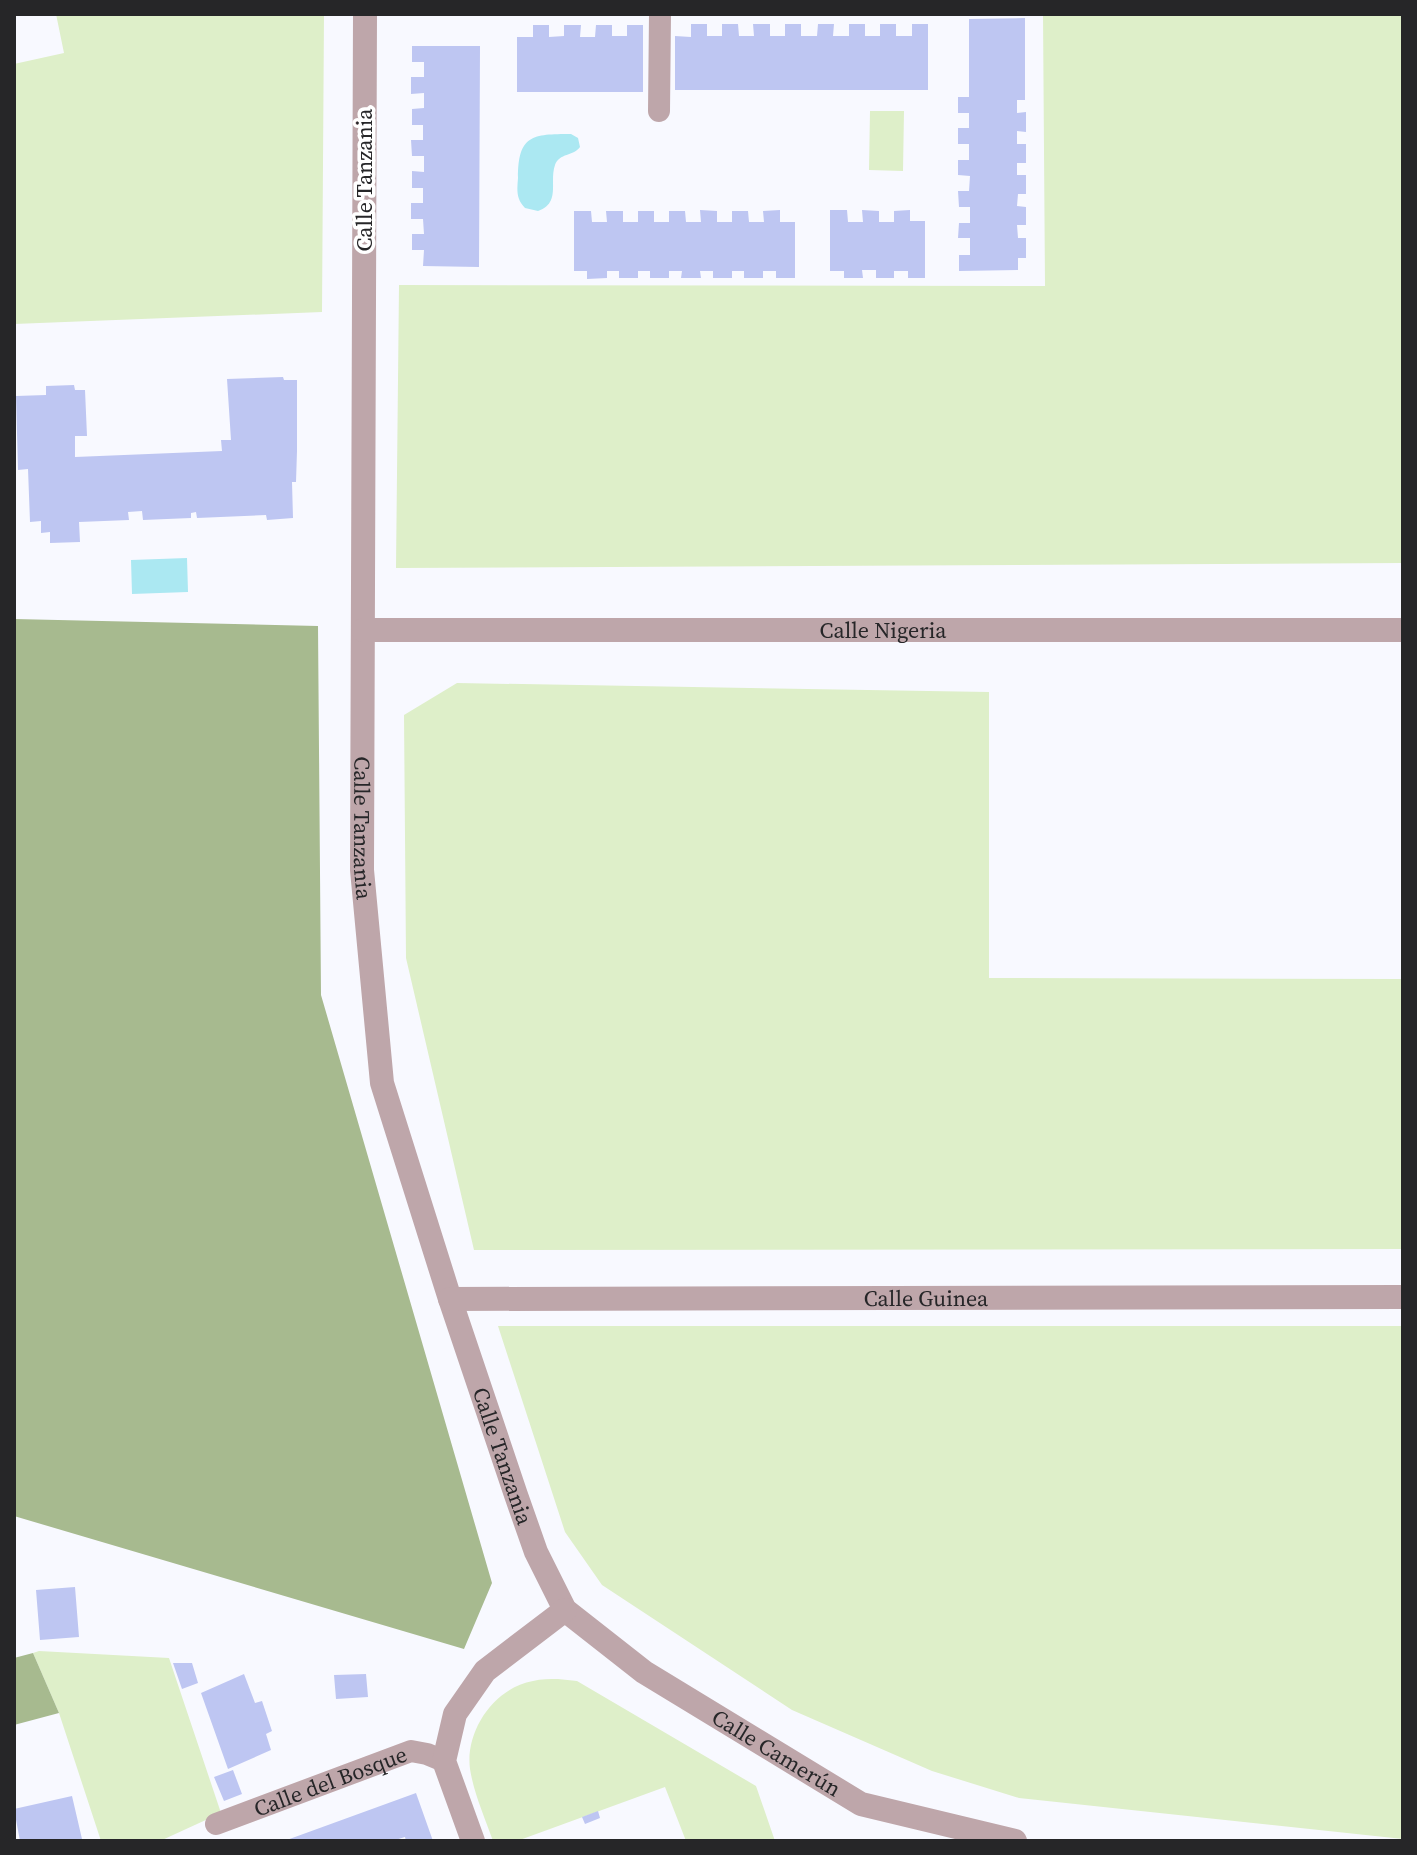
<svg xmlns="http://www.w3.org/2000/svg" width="1417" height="1855" font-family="'Source Serif 4',serif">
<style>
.green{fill:#deefc9}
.forest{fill:#a7ba8f}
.water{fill:#abe8f2}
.building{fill:#bec6f2}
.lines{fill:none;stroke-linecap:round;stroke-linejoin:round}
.lane{stroke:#bea6aa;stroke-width:22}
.street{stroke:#bea6aa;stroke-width:24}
.labels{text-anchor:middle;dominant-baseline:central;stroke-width:7;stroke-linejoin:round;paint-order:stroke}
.street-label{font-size:22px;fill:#262628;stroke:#fff}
</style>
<rect width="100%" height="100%" fill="#f8f9ff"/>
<!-- green -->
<path class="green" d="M56 14H324L322 312 14 324V64L64 53Z
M1043 14H1403V563L396 568 399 285 1045 286Z
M870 111H904L903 171 869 170Z
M457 683 989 692V978L1403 979V1249L474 1250 406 958 404 715Z
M498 1326H1403V1839L1019 1798 932 1771 792 1710 602 1585 565 1532Z
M39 1651 169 1658 221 1813 160 1841H101L59 1713 33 1653Z
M558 1679 577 1681 756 1786 775 1841H686L665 1787 517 1841H493C485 1818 474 1794 470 1769 465 1731 494 1688 533 1681 541 1679 550 1679 558 1679Z"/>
<!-- forest -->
<path class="forest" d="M14 619 318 626 321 995 492 1583 464 1649 14 1516Z
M33 1653 59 1713 14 1725V1658Z"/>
<!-- water -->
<path class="water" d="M571 134 578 138 580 147C574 156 559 153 555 165 549 182 561 203 538 211L525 208C516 199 517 190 518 178 518 135 532 134 571 134Z
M187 558 188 592 132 594 131 560Z"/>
<!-- building -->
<path class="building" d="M1025 18V100H1017V113L1026 112V132L1017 131V144H1026V163H1017V175H1026V194H1018L1017 206 1026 207V225H1017L1018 238H1026V258H1018V270L959 271V255H970V238H958L959 223H970V207H959L958 191H969L970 176 958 175V160H969V144H958V128H969V113H958V97H969V19Z
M691 24H707V36H722V24H738L739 36H754L753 24H770V36H785V24H801V36H817L818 24H834L833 36H849V24H865V36H880V24H896V36H912V24H928V90H675V36L691 37Z
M533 25H549V37L564 36V25H581L580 37H595L596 25H612V36H627V25H643V92H517V37H533Z
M412 46H480L479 267 423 266 424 250H412V234H424L423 219H411V203H423V188H412V171L424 172V156H412L411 140H423V125H412V109L424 108V93L411 94V77H424V62H412Z
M700 210 717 211V222H732V211H748L749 222H764L763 211 780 210V222H795V278H776V271H763V278H744V271H732V278H713V271H700L701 278H681L682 271H669V278H650V271H638V278H619V271H607V278L587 279V271H574V211H591L592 222H607L606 211H623V222H638V211H654V222H669V211H685L686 222H701Z
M830 210H847L848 222H863L862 210 879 211V222H894V211L910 210V221H925V278H908V271H894V278H876V270H862L863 278H844V271H830Z
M283 377 284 380H297V451L296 482H292L293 518 267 520 266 515 197 518 196 512 191 513V518L143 520 142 511 128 512 129 520 79 522 80 542 50 543V532L41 533V521L30 522 28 469 18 470 16 396 46 395V386L74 385 75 390H85L87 436H75V457L222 451 221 440H231L227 379Z
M75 1587 79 1637 40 1640 36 1590Z
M173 1663H192L198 1683 182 1689Z
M244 1674 255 1703 262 1701 272 1731 266 1734 271 1750 228 1769 201 1693Z
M366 1674 368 1697 336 1699 334 1675Z
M233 1770 242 1794 224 1801 214 1777Z
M416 1793 433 1841H406L405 1837 392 1841H284Z
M72 1796 82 1839 71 1841H20L14 1809Z
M598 1811 600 1818 585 1824 582 1817Z"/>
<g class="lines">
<!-- lane -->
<g class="lane">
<path d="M659 111 660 14"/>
<path id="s1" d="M216 1824 411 1751 427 1754 444 1761"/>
</g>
<!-- street -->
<g class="street">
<path id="s2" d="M365 14 362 870 382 1083 450 1299 516 1495 536 1552 565 1610 644 1672 861 1804 1015 1841"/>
<path id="s3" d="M363 630H1403"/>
<path id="s4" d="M450 1299 1403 1297"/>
<path d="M473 1841 444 1761 455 1714 485 1671 565 1610"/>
</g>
</g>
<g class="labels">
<!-- street labels -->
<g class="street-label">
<text transform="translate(364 180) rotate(-90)">Calle Tanzania</text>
<text stroke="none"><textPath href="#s3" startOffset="520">Calle Nigeria</textPath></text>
<text stroke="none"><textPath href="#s2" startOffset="814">Calle Tanzania</textPath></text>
<text stroke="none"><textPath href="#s4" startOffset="476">Calle Guinea</textPath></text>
<text stroke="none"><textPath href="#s2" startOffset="1462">Calle Tanzania</textPath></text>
<text stroke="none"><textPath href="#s2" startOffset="1884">Calle Camerún</textPath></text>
<text stroke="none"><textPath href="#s1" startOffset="122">Calle del Bosque</textPath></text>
</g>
</g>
<!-- border -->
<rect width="1417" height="1855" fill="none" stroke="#262628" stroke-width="32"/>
</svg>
